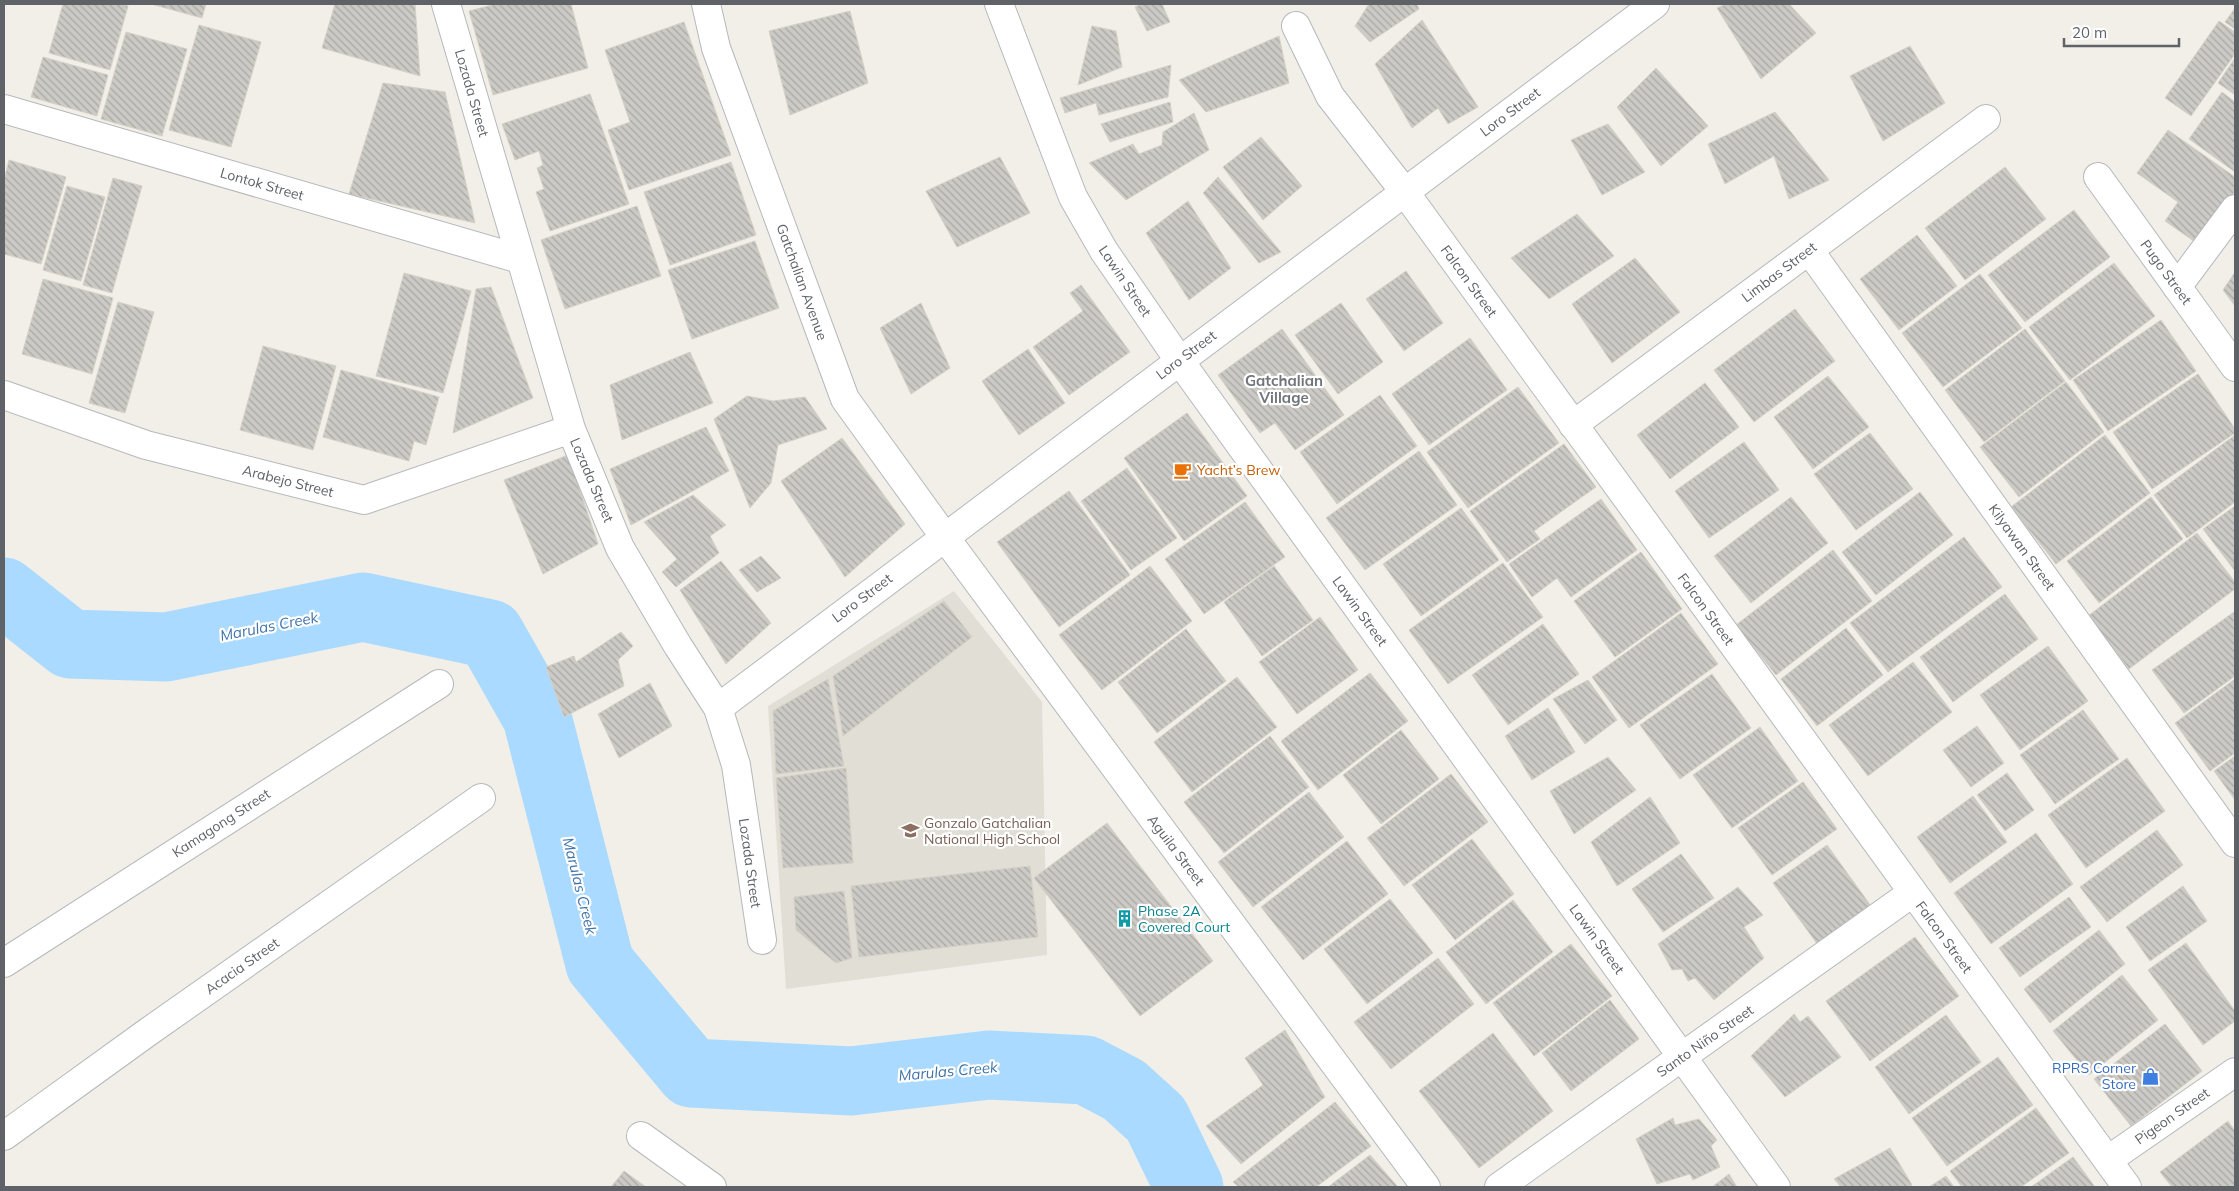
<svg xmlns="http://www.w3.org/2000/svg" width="2239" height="1191" font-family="Mulish,sans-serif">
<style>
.education{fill:#e1ded6}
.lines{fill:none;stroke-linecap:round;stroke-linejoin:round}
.river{stroke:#aadaff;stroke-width:69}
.building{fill:url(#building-back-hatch);stroke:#d6d1c6}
.street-casing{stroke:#b5b8bc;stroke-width:30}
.street{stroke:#fff;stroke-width:28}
.labels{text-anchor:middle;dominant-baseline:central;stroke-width:4.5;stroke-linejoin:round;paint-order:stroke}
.street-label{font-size:14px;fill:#5f6368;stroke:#fff}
.food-label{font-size:14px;fill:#c56008;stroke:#fff;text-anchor:start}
.education-label{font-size:14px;fill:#785e54;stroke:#fff;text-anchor:start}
.culture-label{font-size:14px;fill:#0d838f;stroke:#fff;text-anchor:start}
.shop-label{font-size:14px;fill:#366cbe;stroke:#fff;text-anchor:end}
.neighbourhood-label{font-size:15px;font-weight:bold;fill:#70757a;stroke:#fff}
.water-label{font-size:15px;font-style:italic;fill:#4174aa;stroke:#fff}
</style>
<defs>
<pattern id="building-back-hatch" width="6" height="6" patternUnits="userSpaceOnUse" patternTransform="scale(1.25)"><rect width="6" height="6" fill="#cccac5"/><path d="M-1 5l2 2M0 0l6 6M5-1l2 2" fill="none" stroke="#a9a8a4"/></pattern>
</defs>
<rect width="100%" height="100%" fill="#f1efe8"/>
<!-- education -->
<path class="education" d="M954 591 1042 702 1047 955 786 989 768 706Z"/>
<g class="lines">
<!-- river -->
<path class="river" d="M4 592 70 644 166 647 363 607 490 634 537 717 600 964 691 1073 851 1081 989 1065 1086 1070 1124 1090 1156 1119 1189 1187"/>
</g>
<!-- building -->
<path class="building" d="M63 4H121L128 6 110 70 49 53Z
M151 4H206L202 18Z
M335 4H415L420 76 322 48Z
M496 4H571L588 68 493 95 469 11Z
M1142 4H1162L1170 22 1147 31 1135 7Z
M1369 4H1417L1419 9 1370 42 1355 26Z
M1726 4H1789L1816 33 1761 79 1717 8Z
M2235 8V29L2225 22Z
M850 11 868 83 790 115 769 31Z
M1422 20 1478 107 1448 124 1438 108 1412 128 1375 64Z
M2219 21 2235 32V54L2191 116 2165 98Z
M684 22 731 155 629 190 608 130 630 122 605 50Z
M199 25 261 42 231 147 169 130Z
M1092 26 1116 31 1122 67 1078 85Z
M126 32 187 49 162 136 101 119Z
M1279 36 1289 83 1206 112 1179 80Z
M1910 46 1945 103 1883 141 1850 76Z
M43 57 108 75 97 116 31 97Z
M2235 58V95L2218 83Z
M1171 65 1168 97 1099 115 1096 103 1065 113 1060 98Z
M1656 68 1708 126 1661 166 1617 107Z
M383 83 445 92 475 223 349 194Z
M2222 92 2235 102V172L2189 139Z
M590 94 629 204 550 231 536 192 544 189 537 168 543 165 539 151 515 160 502 124Z
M1170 102 1173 122 1110 142 1101 124Z
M1775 112 1829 180 1789 199 1774 156 1725 184 1708 144Z
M1194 113 1209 150 1126 200 1089 163 1133 144 1139 154 1162 145 1163 132Z
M1608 124 1645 172 1602 195 1571 140Z
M2168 130 2235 177V191L2198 244 2165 221 2178 202 2137 173Z
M1261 137 1302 186 1263 220 1223 167Z
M1000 157 1030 213 957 247 926 191Z
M9 160 66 177 41 264 4 254V180Z
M731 162 756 235 670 265 644 192Z
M2005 167 2046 219 1965 280 1925 228Z
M1218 177 1281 252 1259 263 1203 193Z
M113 178 142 186 112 293 83 285Z
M67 186 105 197 81 281 43 270Z
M1188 201 1231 268 1189 300 1146 233Z
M637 206 661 276 565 309 541 240Z
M2074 210 2110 257 2025 322 1988 275Z
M1577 214 1614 256 1549 299 1511 258Z
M1917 235 1957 286 1899 330 1860 279Z
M755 241 779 308 692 339 668 270Z
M1635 258 1680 312 1612 363 1572 304Z
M2114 263 2155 316 2070 380 2029 327Z
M1406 271 1443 323 1404 351 1366 299Z
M2235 272V306L2223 290Z
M404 273 471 291 443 393 376 376Z
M1980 274 2022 328 1943 387 1902 333Z
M43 279 113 298 92 374 22 354Z
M1081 285 1130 352 1069 395 1033 347 1083 311 1070 293Z
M491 287 533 398 453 433 476 289Z
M118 302 154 312 125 413 89 403Z
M921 303 950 368 911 394 880 328Z
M1341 303 1383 362 1338 394 1295 335Z
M1795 309 1835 361 1754 422 1714 370Z
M2161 320 2196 371 2108 431 2073 380Z
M1282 329 1344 415 1295 450 1275 423 1260 433 1218 375Z
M2025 329 2065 381 1984 442 1945 390Z
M1470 338 1507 390 1429 445 1392 394Z
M263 346 336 366 313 450 240 430Z
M1028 349 1065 403 1019 435 982 381Z
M690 352 713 403 622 440 610 385Z
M341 370 439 397 426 445 414 441 409 461 323 437Z
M2198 374 2235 429V433L2152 489 2113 432Z
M1828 376 1869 427 1813 469 1774 417Z
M2066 382 2104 432 2019 497 1980 447Z
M1705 383 1739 427 1670 479 1637 435Z
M1518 387 1559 443 1468 508 1427 452Z
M1380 395 1417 446 1337 504 1300 452Z
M747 396 773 401 805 397 827 429 778 445 771 483 750 508 714 419Z
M1187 413 1247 496 1184 541 1124 458Z
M706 427 729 471 631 525 610 469Z
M1870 433 1913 489 1856 530 1814 474Z
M2105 435 2150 493 2056 564 2011 507Z
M2235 435V502L2187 538 2154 495Z
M842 438 905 524 845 577 781 481Z
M1744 442 1779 490 1709 538 1675 491Z
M1564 444 1596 487 1534 531 1540 539 1507 562 1470 511Z
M1419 451 1457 505 1365 570 1326 518Z
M568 455 598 544 543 574 504 480Z
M1127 468 1177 538 1131 570 1081 501Z
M1069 491 1130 575 1059 627 997 542Z
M1920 492 1953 535 1876 595 1842 552Z
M693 495 726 525 710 536 719 553 676 587 662 572 677 559 644 522Z
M1791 497 1828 543 1751 603 1714 556Z
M2151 497 2183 539 2099 603 2067 561Z
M1601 499 1637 550 1571 597 1557 578 1532 597 1509 564Z
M1245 502 1285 557 1204 614 1165 559Z
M2235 506V571L2203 529Z
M1461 508 1499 560 1421 616 1383 564Z
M2197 533 2235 582V589L2129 669 2088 616Z
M1964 537 2002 587 1888 672 1850 623Z
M1833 550 1872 601 1776 675 1736 625Z
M1641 552 1682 609 1615 657 1574 601Z
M761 556 781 578 757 592 739 570Z
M721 561 771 623 726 664 680 590Z
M1503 563 1543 617 1448 684 1409 630Z
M1150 566 1192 621 1102 690 1059 635Z
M1274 566 1313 620 1262 656 1224 602Z
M2005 594 2038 639 1953 702 1920 657Z
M944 601 972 637 843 736 833 676Z
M2234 612 2235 676 2184 713 2152 670Z
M1681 613 1718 664 1629 728 1592 677Z
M1320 617 1358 670 1297 714 1259 662Z
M1543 624 1579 674 1508 725 1472 675Z
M1846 628 1883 675 1817 726 1781 679Z
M1186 629 1226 681 1157 733 1118 682Z
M621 632 633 646 618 660 624 686 564 717 546 667 574 656 576 662Z
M2048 646 2088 701 2020 750 1980 695Z
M1913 662 1952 712 1868 776 1829 725Z
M1370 673 1408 721 1318 790 1281 741Z
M1712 674 1751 728 1680 779 1640 725Z
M1237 677 1277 727 1192 792 1154 742Z
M828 679 844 766 776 774 773 711Z
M2235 679V753L2210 771 2175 723Z
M1588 680 1617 720 1585 744 1553 699Z
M650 683 672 726 619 758 598 714Z
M1548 708 1575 752 1532 780 1505 736Z
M2083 710 2119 759 2055 804 2020 755Z
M1977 726 2004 763 1971 787 1943 750Z
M1760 727 1798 781 1732 828 1693 775Z
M1401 730 1439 779 1381 824 1343 775Z
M1270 736 1309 787 1224 853 1184 802Z
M2235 756V800L2214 771Z
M1608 757 1636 790 1574 834 1550 791Z
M2127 758 2165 811 2086 868 2048 815Z
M846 768 853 863 783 868 776 778Z
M2007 773 2034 810 2005 831 1977 795Z
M1451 774 1488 822 1404 886 1367 838Z
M1803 782 1837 829 1772 875 1738 828Z
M1309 792 1344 837 1253 907 1218 862Z
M1973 796 2007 842 1950 883 1917 837Z
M1650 797 1680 843 1617 886 1591 842Z
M1107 823 1213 961 1140 1016 1034 878Z
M2157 830 2183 865 2107 922 2080 887Z
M2036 833 2073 884 1991 944 1954 893Z
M1472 839 1514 894 1455 940 1412 885Z
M1347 841 1388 894 1303 960 1261 907Z
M1827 845 1871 906 1818 945 1773 883Z
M1681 854 1714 898 1663 932 1632 889Z
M1030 866 1038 937 859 957 851 886Z
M2183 886 2207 921 2150 961 2126 927Z
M1738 887 1763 915 1744 927 1764 958 1714 1000 1695 978 1688 981 1682 969 1672 970 1658 944Z
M844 891 852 958 836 963 796 930 794 897Z
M2069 897 2091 927 2020 977 1999 948Z
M1390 899 1433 953 1367 1004 1324 949Z
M1513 900 1553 952 1486 1004 1446 952Z
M2099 930 2125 964 2050 1023 2024 989Z
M1915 937 1959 996 1870 1061 1826 1001Z
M2186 943 2235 1011V1021L2203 1045 2148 970Z
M1571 944 1612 996 1534 1056 1493 1003Z
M1438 958 1474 1004 1391 1069 1354 1022Z
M2122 975 2158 1020 2089 1075 2053 1031Z
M1610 1000 1639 1039 1571 1091 1542 1053Z
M1794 1014 1800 1022 1808 1016 1841 1057 1785 1097 1751 1056Z
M1946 1015 1981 1062 1909 1114 1875 1067Z
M2165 1024 2202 1071 2131 1126 2094 1079Z
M1285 1030 1325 1097 1241 1164 1206 1126 1263 1085 1245 1058Z
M1493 1033 1553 1111 1479 1168 1419 1091Z
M1998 1057 2033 1105 1947 1166 1912 1118Z
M1335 1102 1371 1146 1316 1187H1239L1233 1182Z
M2036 1108 2069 1153 2021 1187H1962L1950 1171Z
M1673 1118 1675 1125 1699 1119 1717 1140 1711 1146 1720 1167 1693 1180 1690 1174 1657 1184 1636 1139Z
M2228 1121 2235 1131V1187H2172L2160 1172Z
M1890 1148 1912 1185 1909 1187H1841L1834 1179Z
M1370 1155 1398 1187H1328Z
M2073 1157 2095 1187H2031Z
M624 1171 646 1187H611Z
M1729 1174 1737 1187H1712Z
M1946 1176 1954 1187H1929Z"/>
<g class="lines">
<defs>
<path id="street" d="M446 4 571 429 620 548 678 646 718 708 736 765 762 940
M706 4 716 48 845 399 944 536 1426 1187
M999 4 1073 197 1104 251 1179 360 1776 1187
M1296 26 1330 96 1404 191 2127 1187
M4 109 520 259
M2098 177 2235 367
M1809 250 2235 843
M2177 287 2235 209
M4 395 146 445 364 500 571 429
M1573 425 1986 119
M718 708 1655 4
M4 963 439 684
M4 1136 148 1032 481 798
M641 1136 712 1187
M2108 1160 2235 1072
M1499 1187 1912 893"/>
</defs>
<!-- street casing -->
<use href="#street" class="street-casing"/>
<!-- street -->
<use href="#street" class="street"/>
</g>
<!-- icons -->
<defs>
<symbol id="cafe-bare" viewBox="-9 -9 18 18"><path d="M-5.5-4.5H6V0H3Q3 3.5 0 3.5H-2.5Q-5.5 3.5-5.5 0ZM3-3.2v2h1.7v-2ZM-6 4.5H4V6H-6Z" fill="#e8710a" stroke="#fff" stroke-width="2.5" paint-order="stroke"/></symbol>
<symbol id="school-bare" viewBox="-9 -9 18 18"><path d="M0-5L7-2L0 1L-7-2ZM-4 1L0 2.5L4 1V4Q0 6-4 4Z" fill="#8d6e63" stroke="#fff" stroke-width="2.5" paint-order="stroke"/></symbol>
<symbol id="building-bare" viewBox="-9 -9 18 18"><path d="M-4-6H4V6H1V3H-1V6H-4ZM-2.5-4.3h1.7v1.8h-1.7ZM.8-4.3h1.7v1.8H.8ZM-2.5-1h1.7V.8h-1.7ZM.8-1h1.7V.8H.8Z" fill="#0f9aa8" stroke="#fff" stroke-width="2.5" paint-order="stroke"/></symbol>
<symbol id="shop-bare" viewBox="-9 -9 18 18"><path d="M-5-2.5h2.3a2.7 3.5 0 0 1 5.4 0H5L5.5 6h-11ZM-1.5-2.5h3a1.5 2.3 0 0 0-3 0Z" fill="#3f7fe0" stroke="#fff" stroke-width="2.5" paint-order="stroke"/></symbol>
</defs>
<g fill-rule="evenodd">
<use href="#cafe-bare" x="1170" y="458" width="25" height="25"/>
<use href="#school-bare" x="898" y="818" width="25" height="25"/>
<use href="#building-bare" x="1112" y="906" width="25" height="25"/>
<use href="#shop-bare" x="2138" y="1064" width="25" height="25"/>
</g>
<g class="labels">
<!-- street labels -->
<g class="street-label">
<text transform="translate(472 93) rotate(74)">Lozada Street</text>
<text transform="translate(1510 112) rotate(-37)">Loro Street</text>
<text transform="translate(262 184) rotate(16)">Lontok Street</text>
<text transform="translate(1779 272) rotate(-37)">Limbas Street</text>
<text transform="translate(2166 272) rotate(54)">Pugo Street</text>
<text transform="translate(1125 281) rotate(56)">Lawin Street</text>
<text transform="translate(1469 281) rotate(54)">Falcon Street</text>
<text transform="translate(802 282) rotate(70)">Gatchalian Avenue</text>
<text transform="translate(1186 355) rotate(-37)">Loro Street</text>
<text transform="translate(592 480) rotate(67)">Lozada Street</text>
<text transform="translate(288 481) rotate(14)">Arabejo Street</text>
<text transform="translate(2022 547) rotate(54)">Kilyawan Street</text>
<text transform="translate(862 598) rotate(-37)">Loro Street</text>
<text transform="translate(1706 609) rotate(54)">Falcon Street</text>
<text transform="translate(1360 611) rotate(54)">Lawin Street</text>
<text transform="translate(221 823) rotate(-33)">Kamagong Street</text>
<text transform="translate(1176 850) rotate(53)">Aguila Street</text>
<text transform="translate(750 863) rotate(82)">Lozada Street</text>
<text transform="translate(1944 937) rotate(54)">Falcon Street</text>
<text transform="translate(1597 939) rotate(54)">Lawin Street</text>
<text transform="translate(242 966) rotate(-35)">Acacia Street</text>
<text transform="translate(1705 1041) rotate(-35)">Santo Niño Street</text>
<text transform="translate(2172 1116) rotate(-35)">Pigeon Street</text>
</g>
<!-- food labels -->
<g class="food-label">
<text x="1197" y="470">Yacht’s Brew</text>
</g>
<!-- education labels -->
<g class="education-label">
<text x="924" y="823">Gonzalo Gatchalian<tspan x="924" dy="16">National High School</tspan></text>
</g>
<!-- culture labels -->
<g class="culture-label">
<text x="1138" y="911">Phase 2A<tspan x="1138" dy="16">Covered Court</tspan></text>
</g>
<!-- shop labels -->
<g class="shop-label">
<text x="2136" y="1068">RPRS Corner<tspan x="2136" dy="16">Store</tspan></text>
</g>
<!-- neighbourhood labels -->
<g class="neighbourhood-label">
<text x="1284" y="380">Gatchalian<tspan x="1284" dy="17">Village</tspan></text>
</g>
<!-- water labels -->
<g class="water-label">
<text transform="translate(269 626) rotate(-11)">Marulas Creek</text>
<text transform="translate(580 886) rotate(76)">Marulas Creek</text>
<text transform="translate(948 1071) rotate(-5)">Marulas Creek</text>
</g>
</g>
<!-- border -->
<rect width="2239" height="1191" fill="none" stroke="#5f6368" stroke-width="10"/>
<!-- scale -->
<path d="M2064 38v8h115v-8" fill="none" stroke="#5f6368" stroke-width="2.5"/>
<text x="2072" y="38" font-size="15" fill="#5f6368" stroke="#ffffff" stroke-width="4" paint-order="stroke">20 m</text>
</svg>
